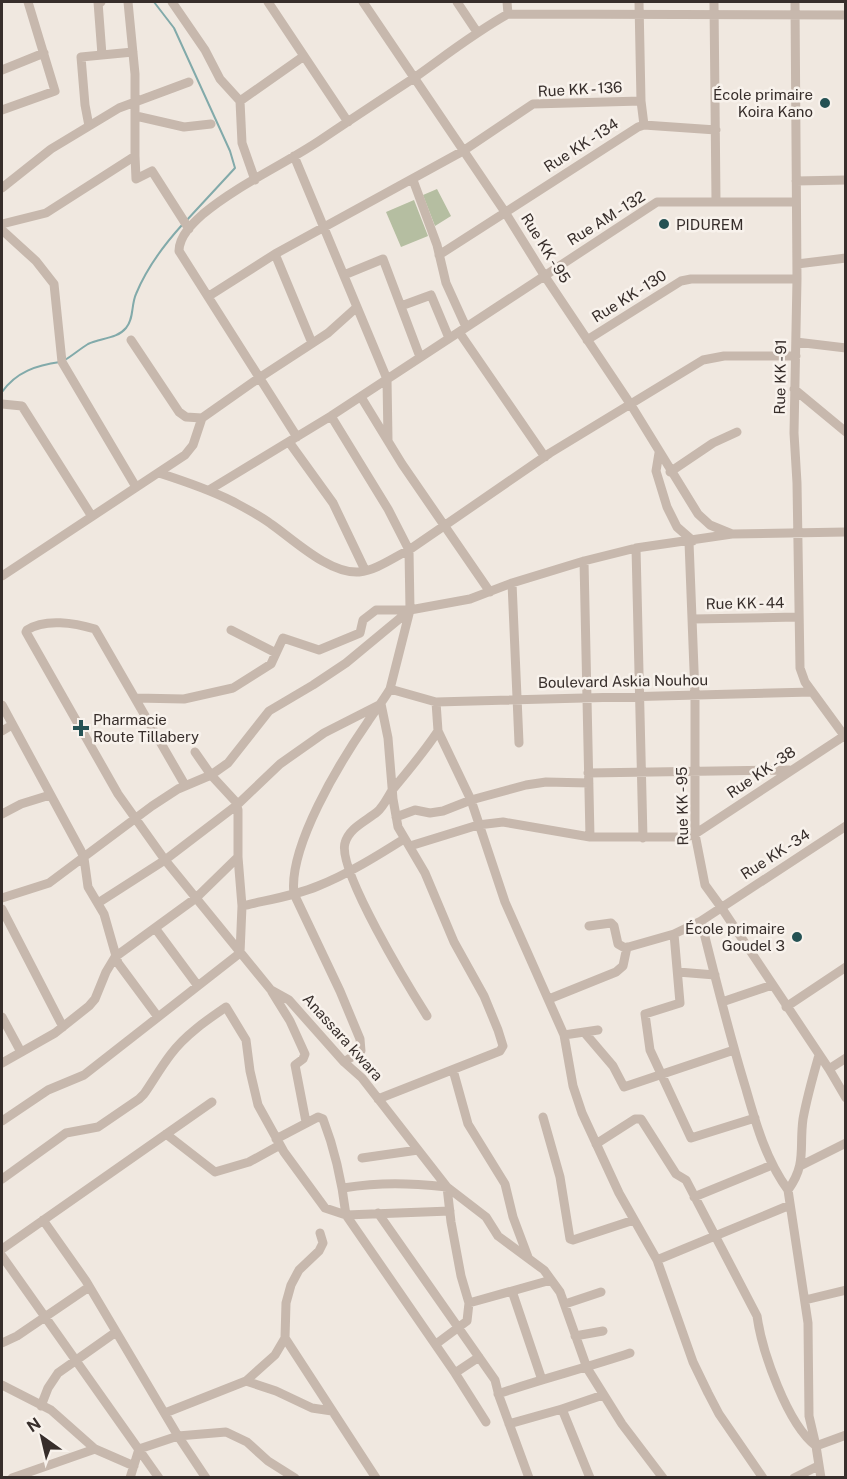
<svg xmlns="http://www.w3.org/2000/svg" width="847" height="1479" font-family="'Public Sans',sans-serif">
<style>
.green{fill:#b5bea1}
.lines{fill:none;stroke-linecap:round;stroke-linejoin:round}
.stream{stroke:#82aaaa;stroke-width:2}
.minor{stroke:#c7b8ad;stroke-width:9}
.poi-dot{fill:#255254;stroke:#f8f2ec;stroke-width:2}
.labels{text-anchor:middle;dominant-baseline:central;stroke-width:5;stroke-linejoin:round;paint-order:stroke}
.street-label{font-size:15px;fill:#372e2b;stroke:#f8f2ec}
.poi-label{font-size:15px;fill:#372e2b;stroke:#f8f2ec;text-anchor:end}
</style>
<rect width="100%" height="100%" fill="#f0e8e0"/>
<!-- green -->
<path class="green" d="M437 189 451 216 435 226 423 195Z
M414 200 428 236 401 247 386 212Z"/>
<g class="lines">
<!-- stream -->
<path class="stream" d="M154 2 174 28 230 151 235 168 186 221
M65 360C73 355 80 349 88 344 100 338 117 339 126 328 134 319 131 305 136 294 147 267 163 246 182 225
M2 392C16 372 37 365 60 362"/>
<!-- minor -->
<path class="minor" d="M101 2H98L102 55
M172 2 205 50 220 79 240 101 304 56
M268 2 348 122
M363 2 505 212 544 275 631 405 698 514 710 525 732 534 846 532
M457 2 477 32
M507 2 508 14
M639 2 641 101 644 125
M714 2 716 201
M795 2 797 279 794 433 797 483 800 668 805 682 846 738
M2 70 44 53
M240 101 242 143 255 180
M2 110 55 91 28 2
M136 116 184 127 211 124
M89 126 85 105 81 57 133 52
M135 156 136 179 152 171 189 229
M294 156 387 379 388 440
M413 180 437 245 446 283 466 327
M796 181 846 180
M2 188 51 149 119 108 189 82
M2 224 46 213 135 156V74L128 2
M2 230 36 261 54 284 62 362 136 487
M275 254 312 343
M439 255 638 127 644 125 716 130
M797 264 846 258
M344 275 383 259 420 357
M209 296 275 254 463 151 533 104 641 101
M401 306 431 295 449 338
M459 332 545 457
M131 340 179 412 186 417 202 418 259 378 328 333 357 307
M587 340 681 281 691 279H797
M796 342 846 348
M794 389 846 432
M361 397 402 464 490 592
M2 404 22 406 91 515
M297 437 179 251C179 236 193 223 203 214 238 185 281 166 319 141 350 120 382 99 414 78 445 56 474 33 508 14L846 15
M289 442 333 503 365 570
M659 453 656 471 667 507 677 527 693 541
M670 472 713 443 737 432
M159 473C184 481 208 489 232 501 245 508 259 515 271 524 294 540 329 574 359 572 377 570 394 557 409 550L388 509 331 416
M209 490 331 416 657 202H796
M732 534 636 548 584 561 512 583 470 599 410 610 390 689 436 702 812 692
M689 542 695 695V834L705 885 721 907 829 1069 846 1098
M636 548 643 838
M584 561 590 837
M2 576 185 455 193 445 202 418
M512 583 519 743
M410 610 409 550 550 453 703 360 724 356H796
M693 619 797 617
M231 630 276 653
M136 698 184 699 233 688 271 664 283 638 319 650 360 633 363 620 376 610H410
M436 702 438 731 471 800 505 902 564 1035 573 1086 582 1113 619 1193 657 1260 693 1362 708 1393 719 1414 763 1478
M2 705 81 851 84 858 88 887 104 914 118 963 158 1017
M2 731 12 725
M195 752 211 775 235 801 238 810V857L242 906 240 953
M588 773 789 770
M185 785 95 629C75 623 45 618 27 630L26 632 118 794 165 860 271 990 289 1000 344 1062 362 1078 447 1187 486 1217 498 1236 544 1270 560 1292 587 1368 622 1424 663 1478
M2 814 21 804 50 795
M396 817 415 810 430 813 443 811 471 800 526 785 546 782 589 783
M410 846 478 825 503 822 590 837H686L695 834 844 736
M2 898 49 883 152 806 178 789 211 775 228 763 269 711 313 685 346 663 410 610
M98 903 165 860 237 805 280 764 324 733 381 704 388 738 393 799 398 827 425 873 454 942 484 996 498 1030 503 1046 500 1051 378 1099
M242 906C267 900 294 896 318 886 348 874 377 856 404 839
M2 909 63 1027
M701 921C715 977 729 1034 746 1089 756 1124 766 1160 788 1190
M589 926 611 923 614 926 618 944 625 948 674 934 701 921 846 826
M155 928 198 986
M674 934 680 1003 645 1014 650 1050 691 1138 755 1118
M678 972 715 975
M272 992 290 1021 305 1054 303 1059 295 1065 306 1122
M549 999 616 972 623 966 627 947
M722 1002 772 985
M786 1007 846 967
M427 1016C410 989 337 870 345 843 349 828 366 821 377 812 384 806 388 796 393 789 409 770 424 752 438 731
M2 1017 21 1052
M584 1032 613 1066 624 1087 734 1050
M564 1035 598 1030
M819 1055C813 1076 807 1097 803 1119 799 1148 807 1164 788 1190L808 1323 809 1416 816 1446 846 1435
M344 1062 361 1051 360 1039 340 991 294 894C288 847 340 762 367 723 374 712 383 701 390 689
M2 1063 55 1033 89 1006 95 999 106 972 115 957 196 898 238 857
M829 1069 846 1058
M453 1070 468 1124 505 1184 513 1217 528 1257
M543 1117 560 1177 570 1239 573 1240 634 1220
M2 1121 48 1090 84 1075 240 953
M166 1134 215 1172 249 1162 280 1145
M276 1139 318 1117 323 1119C335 1150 342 1182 346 1215L455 1373 479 1357
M596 1144 635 1119H641L676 1174 686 1180 757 1316C762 1351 787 1424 816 1446L821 1478
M362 1158 418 1150
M800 1166 846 1143
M2 1179 66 1133 98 1127 139 1099 144 1094C153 1081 161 1067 171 1054 185 1035 207 1020 226 1007L246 1040 250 1071 258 1105 284 1152 325 1208 346 1215 450 1211
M343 1188C382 1182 408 1183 447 1187L451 1222 461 1276 469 1303 467 1321 436 1344
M694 1197 772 1165
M378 1213 495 1380 499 1396 529 1478
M43 1220 86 1281 178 1436 206 1478
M2 1249 212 1102
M2 1256 159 1478
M657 1260 790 1205
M512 1291 542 1380
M805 1300 846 1290
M469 1303 551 1280
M565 1304 601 1292
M575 1336 603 1331
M285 1338 376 1478
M2 1343 17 1336 89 1287
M455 1373 486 1422
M246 1381 276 1391 312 1408 332 1411
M2 1385 51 1410 95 1449 134 1466
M498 1394C541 1379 586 1368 630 1353
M41 1406 48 1388 58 1373 116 1332
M165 1413 246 1381 275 1355 285 1338 286 1303 291 1285 299 1270 319 1251 323 1243 320 1233
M509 1424 562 1409
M139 1449 178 1436 226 1432 247 1442 268 1461 295 1478
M12 1478 95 1449
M130 1478 139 1449
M590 1478 562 1409 603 1395
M794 1478 818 1466"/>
</g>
<!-- markers -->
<g class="poi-dot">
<circle cx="825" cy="103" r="6"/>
<circle cx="664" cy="224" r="6"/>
<path d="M78 719h6v6h6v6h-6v6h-6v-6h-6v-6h6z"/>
<circle cx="797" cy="937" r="6"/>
</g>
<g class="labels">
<!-- street labels -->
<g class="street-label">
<text transform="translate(580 89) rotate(-3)">Rue KK - 136</text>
<text transform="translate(581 145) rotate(-33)">Rue KK - 134</text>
<text transform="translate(606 218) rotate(-32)">Rue AM - 132</text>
<text transform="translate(546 248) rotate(58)">Rue KK - 95</text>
<text transform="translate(629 296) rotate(-32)">Rue KK - 130</text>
<text transform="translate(780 377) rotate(-89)">Rue KK - 91</text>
<text transform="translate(745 603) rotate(-1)">Rue KK - 44</text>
<text transform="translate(623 681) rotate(-1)">Boulevard Askia Nouhou</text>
<text transform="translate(761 772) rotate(-34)">Rue KK - 38</text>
<text transform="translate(682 806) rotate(-91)">Rue KK - 95</text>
<text transform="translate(775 854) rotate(-33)">Rue KK - 34</text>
<text transform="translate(343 1037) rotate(48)">Anassara kwara</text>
</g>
<!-- poi labels -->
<g class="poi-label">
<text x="813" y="94">École primaire<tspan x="813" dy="17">Koira Kano</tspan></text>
<text x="676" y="224" text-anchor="start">PIDUREM</text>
<text x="93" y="719" text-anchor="start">Pharmacie<tspan x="93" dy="17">Route Tillabery</tspan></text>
<text x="785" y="928">École primaire<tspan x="785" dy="17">Goudel 3</tspan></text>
</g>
</g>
<!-- border -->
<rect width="847" height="1479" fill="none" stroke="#372e2b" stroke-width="6"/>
<!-- north arrow -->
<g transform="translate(42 1437) rotate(326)" stroke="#f8f2ec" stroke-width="4.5" paint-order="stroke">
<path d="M0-4.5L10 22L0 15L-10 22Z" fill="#372e2b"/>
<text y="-9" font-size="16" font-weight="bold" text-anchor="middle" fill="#372e2b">N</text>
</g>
</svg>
